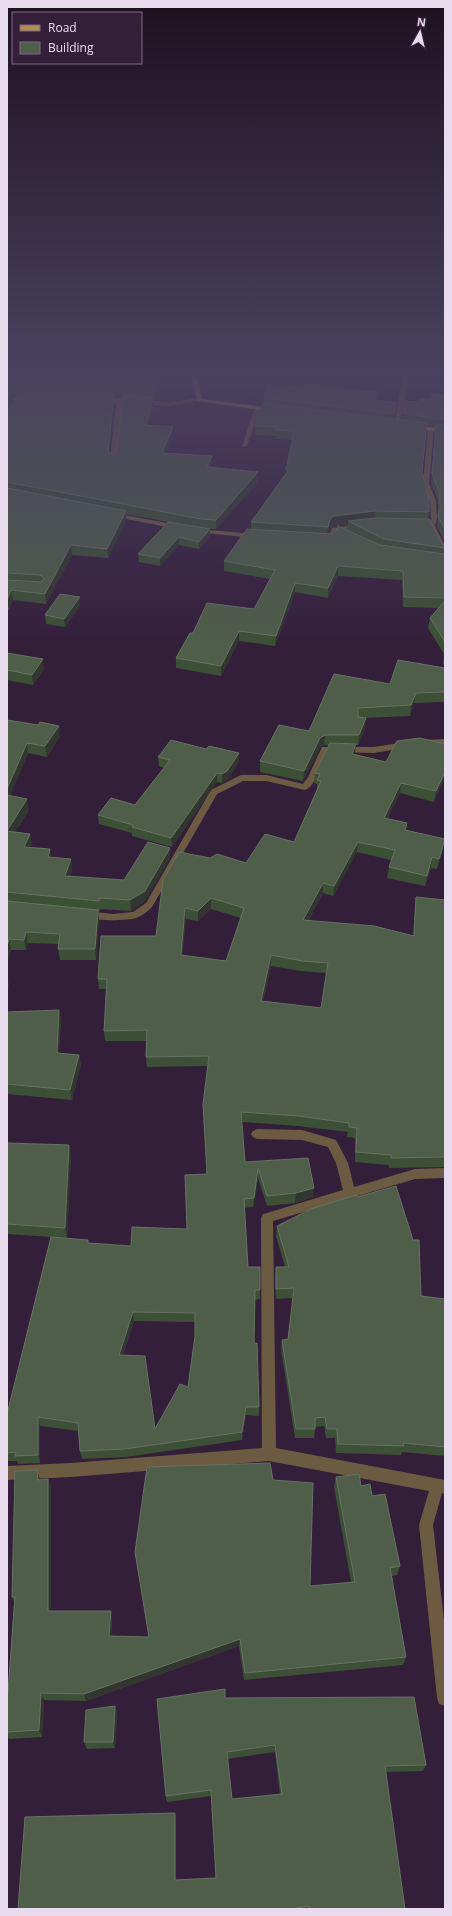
<svg xmlns="http://www.w3.org/2000/svg" width="452" height="1916" font-family="'Open Sans',sans-serif">
<style>
.lines{fill:none;stroke-linecap:round;stroke-linejoin:round}
.minor{fill:#6d5b41;fill-rule:evenodd}
.major{fill:#b08d55;fill-rule:evenodd}
.wall{fill:#3c5035;fill-rule:evenodd}
.shaded-wall{fill:#31362f}
.building{fill:#4e5e49;stroke:#667262;fill-rule:evenodd}
</style>
<rect width="100%" height="100%" fill="#341f3b"/>
<g class="lines">
<!-- minor -->
<path class="minor" d="M9 376H14L10 389 7 391Z
M403 376H409L400 425 397 427 394 425Z
M7 397 29 398 32 400 29 402 7 401Z
M119 398 170 402 199 398 202 400 170 406 122 403 116 461 113 463 110 461 116 403 101 402 98 400 101 398Z
M255 406 260 407 247 446 242 447Z
M431 427 434 429 429 483 436 501 437 518 435 526 445 546V555L442 553 429 526 431 518 430 501 423 483 428 429Z
M113 513 178 525 181 527 178 529 111 516 110 515Z
M360 524 363 526 362 527 337 531 333 541 325 542 322 540 328 538 332 528Z
M197 529 255 534 258 536 255 538 195 532 194 531Z
M445 739V745L424 746 420 743 424 740Z
M406 742 409 743V747L374 753 328 752C324 761 315 787 305 790L266 781H243L217 794 152 907C148 911 142 916 136 918 127 921 86 922 80 914L85 911 113 914 133 912 146 903 211 790 241 775H266L303 784 308 777 322 747H374Z
M257 1129 302 1130 336 1140 348 1163 354 1187 415 1169 445 1168V1178L415 1179 273 1221 276 1448 445 1480V1494L442 1493 433 1525 445 1629V1706L439 1704 437 1698 419 1525 429 1491 269 1461 71 1477 7 1480V1466L71 1463 262 1448 261 1218 263 1214 267 1213 343 1190 336 1163 328 1147 302 1140 257 1139 253 1137 251 1134 253 1131Z"/>
<!-- major -->
<path class="major" d="M192 376H197L202 399 274 408 277 410 274 412 197 401Z
M413 425 445 429V433L411 428 410 427Z"/>
</g>
<!-- wall -->
<path class="wall" d="M7 376V383L161 380 156 399H153L154 406 149 425 173 427V436L166 453 212 456V466L211 468 258 472V482L216 529H210V536L199 549 179 545 160 566 139 562 138 554 168 522 126 514V521L108 558 72 555 46 604 13 600 9 610H7V410L9 409 18 396H11L12 402 7 409ZM114 396 123 397 117 452 113 455 109 452 114 403Z
M322 385V387L376 400 395 409 394 419 402 420 403 413 419 402 445 395V543L437 526 438 514V501L431 483 436 427 427 426 422 471 429 512 428 519 442 544 445 548V702L414 703 410 716 363 718H366L365 728 358 745H355L354 754 386 762 445 744 434 802 400 793 387 819 407 823 406 831 443 849 437 869 431 868 425 886 387 878 389 867 391 860 357 852 333 896 323 893 308 921 413 936 415 908 416 897 445 900V1167L389 1168V1165L355 1162V1138L347 1137 348 1132 298 1126 242 1122 245 1162 313 1197 295 1203 267 1206 258 1178 253 1207 244 1208 248 1267 260 1290V1299L255 1300 254 1340 259 1407V1416L246 1415 242 1440 126 1457 82 1459 80 1451 79 1431 40 1426V1463L18 1464 17 1461H7V1414L89 1243 131 1246 187 1229 207 1174 203 1104 208 1066 147 1067 146 1057 147 1041H105L104 1031 106 989H99L98 979 156 936 210 858 246 863 294 842 317 791V784L314 783 315 773 329 745H324L320 748 303 781 260 772V761L309 731 390 684 445 668 443 663 444 654 428 628 430 618 438 608 403 607 402 580 338 576 328 598 295 592 275 646 239 641 221 676 176 668V658L193 633 254 609 270 579 224 571V561L251 529V522L286 473 292 440 276 439V436L255 435V426L264 403V398L301 387ZM348 524 347 530 332 534H328L330 529 334 526ZM211 909 241 918 226 961 182 955 186 919 198 921ZM271 966 301 971 326 973 321 1008 263 1001ZM134 1321 195 1322V1336L188 1387 155 1429 123 1355Z
M80 606 65 627 46 624 45 615Z
M7 653 44 669 33 685 7 680Z
M7 720 60 736 47 757 28 753 10 796 29 810 15 832 30 834 32 845 30 847 52 857 72 870 70 876 124 880 170 848V858L145 901 131 911 100 909V911H98L99 920 96 960H60L58 949 59 944 28 943 26 950H11L7 963Z
M158 757 239 762 227 780 222 783 217 782 172 847 132 836V833L99 824 98 815 135 805 164 768 159 766Z
M59 1010 61 1020 59 1053 79 1055 81 1065 72 1100 7 1094V1012Z
M7 1143 71 1155 67 1238 7 1234Z
M357 1197 421 1296 445 1299V1456L402 1452 401 1455 336 1453 335 1438H326L324 1426 315 1427 314 1438H295L281 1349 282 1340 288 1339 293 1298 276 1299 275 1277 276 1267H285L276 1236 277 1226Z
M336 1477 361 1486 372 1496 400 1566 397 1575 392 1576 406 1657 403 1665 244 1680 239 1646 86 1701 44 1700 42 1737 9 1739 7 1735V1705L14 1602 12 1597 40 1480 48 1479 51 1489V1611L112 1619 111 1636 149 1637 273 1480 310 1586 351 1582 334 1487Z
M225 1698 426 1765 423 1771 386 1772 405 1909H18L176 1819V1880L216 1878 211 1796 167 1802 166 1796ZM275 1752 280 1795 232 1799 227 1759Z
M115 1706 117 1713 115 1748 87 1749 84 1742Z"/>
<!-- shaded-wall -->
<path class="shaded-wall" d="M159 376H160L161 380 156 399 155 390Z
M11 393 12 402 7 409V399Z
M114 394V403L109 461 108 451Z
M153 397 154 406 147 434 146 425Z
M173 427V436L162 462V453Z
M212 456V466L207 477V467Z
M258 472V482L216 529V520Z
M126 511V521L108 558 107 549Z
M375 511 374 520 348 521V524L334 526 330 529 327 536 328 527 330 519 334 516Z
M210 529V536L199 549V542Z
M179 537V545L160 566V558Z
M71 545 72 555 46 604 45 594Z
M338 566V576L328 598V588Z
M295 583V592L275 646 276 636Z
M11 590 13 600 9 610 7 600Z
M80 597V606L65 627 64 619Z
M239 631V641L221 676V666Z
M43 659 44 669 33 685 32 675Z
M416 693 414 703 410 716 411 705Z
M366 718 365 728 358 745 359 735Z
M59 726 60 736 47 757 45 746Z
M325 735 324 745 320 748 303 781 304 771 320 738Z
M27 743 28 753 7 804V789Z
M356 744 355 754 351 764 352 754Z
M239 753V762L227 780 222 783V774Z
M445 772V778L434 802 436 791Z
M217 773V782L172 847 171 838Z
M401 783 400 793 383 829 384 818Z
M27 799 29 810 9 841 7 831Z
M30 834 32 845 26 857 24 847Z
M445 840 443 849 437 869 439 859Z
M358 842 357 852 333 896 334 886Z
M170 848V858L145 901 131 911 130 900Z
M50 849 52 860 48 857Z
M432 857 431 868 425 886 427 876Z
M71 859 72 870 67 886 65 876Z
M323 883V893L302 931 303 920Z
M211 898V909L198 921V911Z
M185 908 186 919 181 965V955Z
M98 910 99 920 96 960 95 949Z
M26 932 28 943 26 950 24 940Z
M9 939 11 950 7 963V946Z
M271 955V966L260 1011 261 1001Z
M7 976 9 985 7 995Z
M59 1010 61 1020 58 1063 57 1053Z
M79 1055 81 1065 72 1100 70 1090Z
M69 1145 71 1155 67 1238 65 1228Z
M258 1168V1178L253 1207 254 1198Z
M314 1188 313 1197 295 1203 296 1193Z
M133 1312 134 1321 120 1363 119 1355Z
M246 1407V1415L242 1440V1432Z
M38 1417 40 1426V1463L38 1455Z
M37 1470 40 1480H38Z
M48 1479 51 1489V1619L48 1611Z
M111 1611 112 1619 111 1644 109 1636Z
M240 1639 239 1646 86 1701 84 1694Z
M41 1693 44 1700 42 1737 39 1730Z
M115 1706 117 1713 115 1748 113 1742Z
M175 1813 176 1819V1885L175 1880Z"/>
<!-- building -->
<path class="building" d="M12 376H159L155 390 119 388 7 387V383L10 381Z
M303 383 322 385 321 387 377 392 374 400 396 402 394 414 264 398 268 385 301 387Z
M7 393H11L7 399Z
M20 394H114L108 451 113 455 117 452 123 395 153 397 146 425 173 427 162 453 212 456 207 467 258 472 216 520 201 519 7 482V410L9 409Z
M432 394 445 395V420L403 413 405 401 419 402 420 399H432Z
M262 403 427 423 422 471 429 499V512L375 511 334 516 330 519 328 527 251 522 288 471 286 470 294 431 276 430 277 427 255 426Z
M436 424 445 425V530L438 516 440 508 439 492 432 473Z
M7 488 126 511 107 549 71 545 45 594 11 590 7 600V580L40 582 45 579 40 575 7 573Z
M375 518 429 519 442 544 445 545V548L384 539 348 521Z
M168 522 210 529 199 542 179 537 160 558 138 554Z
M338 526 380 545 445 554V598L404 597 403 571 338 566 328 588 295 583 276 636 239 631 221 666 176 658 190 633H193L207 603 254 609 275 570 224 561 247 529 332 534 336 531Z
M60 594 80 597 64 619 45 615Z
M445 601V642L430 618Z
M7 653 43 659 32 675 7 670Z
M398 660 445 668V692L416 693 411 705 358 708V717L366 718 359 735H325L320 738 304 771 260 761 279 725 309 731 334 674 390 684Z
M7 720 38 725 40 722 59 726 45 746 27 743 7 789Z
M420 738 445 744V772L436 791 401 783 384 818 407 823 405 830 445 839 439 859 432 857 427 876 389 867 395 850 358 842 334 886 323 883 303 920 374 926 414 936 416 897 445 900V1157L391 1158V1155L356 1152 357 1128 349 1127V1123L299 1116 241 1112 245 1162 308 1158 314 1188 296 1193 267 1196 258 1168 254 1198 244 1199 248 1267H260V1290H255L254 1340 255 1344 257 1343 259 1407H246L242 1432 125 1449 80 1451 78 1423 38 1417V1455L15 1456 16 1452 7 1453V1414L51 1237 88 1240V1243L131 1246 132 1227 187 1229 185 1175 207 1174 203 1104 209 1056 146 1057 147 1030 104 1031 107 979H98L101 936H156L163 880 179 852 210 858 217 854 246 863 265 834 294 842 321 781 317 780 320 774 315 773 330 743 356 744 352 754 386 762 397 741ZM211 898 244 908 226 961 181 955 185 908 198 911ZM271 955 302 961 328 963 321 1008 261 1001ZM133 1312 195 1313V1336L188 1387 180 1384 155 1429 145 1356 119 1355Z
M171 740 206 749 209 746 239 753 227 771 222 774 217 773 171 838 132 827 133 825 98 815 111 798 135 805 170 760 158 757Z
M7 795 27 799 7 831 30 834 24 847 50 849 48 857 71 859 65 876 124 880 148 842 170 848 145 891 130 900 99 898V901L7 892Z
M7 901 98 910 95 949H58L60 934 26 932 24 940 9 939 7 946Z
M59 1010 57 1053 79 1055 70 1090 7 1084V1012Z
M7 1143 69 1145 65 1228 7 1224Z
M396 1186 413 1240H419L421 1296 445 1299V1447L403 1443 404 1446 338 1444 337 1429H327L325 1417 315 1418V1429H296L282 1340 288 1339 294 1288 276 1289V1267H289L277 1226 311 1209 356 1195 357 1197Z
M270 1463 273 1480 313 1483 310 1586 355 1582 336 1477 359 1474 361 1486 370 1484 372 1496 385 1494 400 1566 390 1568 406 1657 245 1673 240 1639 84 1694 41 1693 39 1730 7 1732V1705L15 1597H12L15 1471 37 1470 38 1480 48 1479V1611H111L109 1636 149 1637 135 1552 147 1467Z
M225 1689V1698L414 1697 426 1765 385 1766 405 1909H310L309 1906 291 1909H18L25 1817 175 1813V1880L216 1878 211 1790 166 1796 157 1699ZM275 1745 282 1794 232 1799 227 1752Z
M115 1706 113 1742H84L86 1710Z"/>
<!-- sky -->
<linearGradient id="sky" x2="0" y2="1"><stop stop-color="#1d1120"/><stop offset="0.58" stop-color="#4a4260"/><stop offset="1" stop-color="#4a4260" stop-opacity="0"/></linearGradient>
<rect width="452" height="644" fill="url(#sky)"/>
<!-- border -->
<rect width="452" height="1916" fill="none" stroke="#e8dbed" stroke-width="16"/>
<!-- legend -->
<rect x="12" y="12" width="130" height="52" fill="#341f3b" stroke="#7c6a82"/>
<rect x="20" y="25" width="20" height="6" fill="#b08d55" stroke="#7c6a82"/>
<text x="48" y="32" font-size="12" fill="#e8dbed">Road</text>
<rect x="20" y="42" width="20" height="12" fill="#4e5e49" stroke="#7c6a82"/>
<text x="48" y="52" font-size="12" fill="#e8dbed">Building</text>
<!-- north arrow -->
<g transform="translate(420 32) rotate(8)" stroke="#341f3b" stroke-width="3" paint-order="stroke">
<path d="M0-3L7 15L0 10L-7 15Z" fill="#e8dbed"/>
<text y="-6" font-size="11" font-weight="bold" text-anchor="middle" fill="#e8dbed">N</text>
</g>
</svg>
